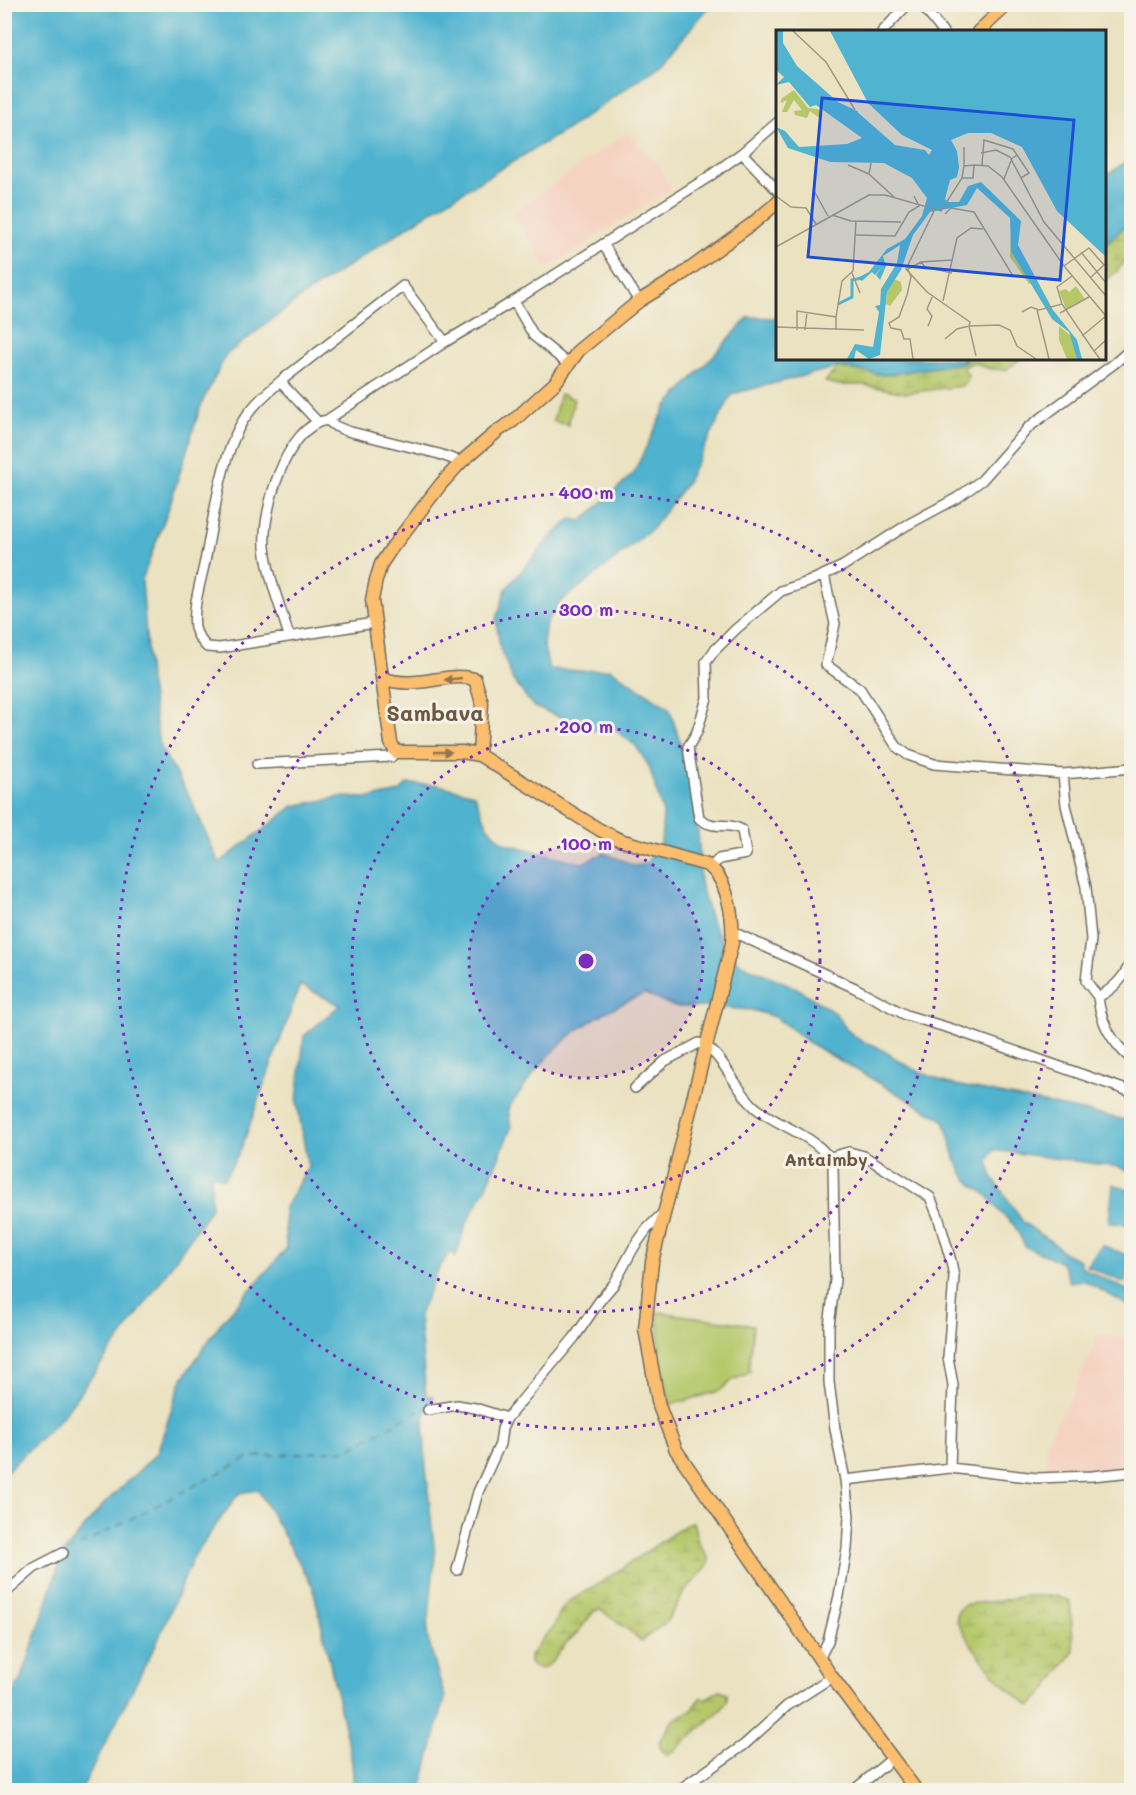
<svg xmlns="http://www.w3.org/2000/svg" width="1136" height="1795" font-family="Mali,sans-serif">
<style>
.built{fill:#f5d3c2}
.wetland{fill:url(#wetland-marsh);stroke:#70794a;stroke-width:1.5}
.pitch{fill:#b6c76a;stroke:#70794a;stroke-width:1.5}
.water{fill:#50b3cf;stroke:#3e6f7d;stroke-width:1.5}
.lines{fill:none;stroke-linecap:round;stroke-linejoin:round}
.ferry{stroke:#385b64;stroke-width:1.5;stroke-dasharray:8 6;stroke-linecap:butt}
.minor-casing{stroke:#6e6b60;stroke-width:12}
.major-casing{stroke:#6e6b60;stroke-width:15}
.minor{stroke:#fff;stroke-width:9}
.major{stroke:#fbbd6e;stroke-width:12}
.oneway{fill:#93744c}
.ring{fill:none;stroke:#7b2cbf;stroke-width:3;stroke-dasharray:3 6}
.labels{text-anchor:middle;dominant-baseline:central;stroke-width:6;stroke-linejoin:round;paint-order:stroke}
.neighbourhood-label{font-size:18px;font-weight:bold;fill:#6c5741;stroke:#f7f3e8}
.district-label{font-size:22px;font-weight:bold;fill:#6c5741;stroke:#f7f3e8}
.inset-river{fill:none;stroke:#50b3cf;stroke-width:3}
.inset-road{fill:none;stroke:#9e9985;stroke-width:1.5}
.view{fill:#1d4ed8;fill-opacity:0.15;stroke:#1d4ed8;stroke-width:3}
.inset-edge{fill:none;stroke:#2b2b2b;stroke-width:3}
.centre{fill:#7b2cbf;stroke:#f7f3e8;stroke-width:3}
.ring-label{font-size:18px;text-anchor:middle;font-weight:bold;fill:#7b2cbf;stroke:#f7f3e8;stroke-width:6;stroke-linejoin:round;paint-order:stroke}
</style>
<defs>
<pattern id="wetland-marsh" width="20" height="14" patternUnits="userSpaceOnUse" patternTransform="scale(1.5)"><rect width="20" height="14" fill="#b6c76a"/><path d="M1 5h8M5 5V1M11 12h8M15 12V8" fill="none" stroke="#9dab5c"/></pattern>
</defs>
<rect width="100%" height="100%" fill="#f7f3e8"/>
<filter id="ink" filterUnits="userSpaceOnUse"><feTurbulence type="fractalNoise" baseFrequency=".0167" numOctaves="2"/><feDisplacementMap in="SourceGraphic" scale="12" xChannelSelector="R" yChannelSelector="G"/><feConvolveMatrix kernelMatrix="1 2 1 2 8 2 1 2 1" color-interpolation-filters="sRGB"/></filter>
<filter id="wash" filterUnits="userSpaceOnUse"><feTurbulence type="fractalNoise" baseFrequency=".008" numOctaves="4" result="noise"/><feDisplacementMap in="SourceGraphic" scale="24" xChannelSelector="R" yChannelSelector="G"/><feGaussianBlur stdDeviation="1.35" result="paint"/><feColorMatrix in="noise" values="0 0 0 0 0 0 0 0 0 0 0 0 0 0 0 0 0 1.4 0 .05"/><feComposite in="paint" operator="in"/></filter>
<g filter="url(#wash)">
<rect width="100%" height="100%" fill="#ebe2c1"/>
<!-- built -->
<path class="built" d="M627 132 661 169 671 189 547 268 513 213Z
M1099 1334 1126 1339 1131 1343 1132 1438 1128 1468 1047 1473 1046 1441 1072 1395Z"/>
<!-- wetland -->
<path class="wetland" d="M1131 221V255L1114 274 1105 280V244Z
M967 359H1020L1006 370C1000 369 991 370 985 367 975 362 973 361 963 368L968 375 967 382 961 386 906 393 864 385H839L825 382 838 367 884 375 962 363Z
M690 1522H693L698 1542 709 1559 708 1565 684 1593 667 1621 641 1641C629 1628 614 1621 601 1610L594 1611 579 1631 566 1643 551 1663 542 1669 535 1668 530 1663V1656L543 1638 553 1628 561 1611 568 1602 600 1583Z
M1024 1596H1056L1070 1601 1074 1651 1044 1693 1031 1706C999 1686 975 1653 957 1621V1613L961 1607 967 1604 999 1601Z
M720 1690 727 1693V1700L722 1709 668 1756 661 1749 659 1742 673 1720 692 1710 701 1698H707Z"/>
<!-- pitch -->
<path class="pitch" d="M560 394 574 399 568 425 553 421Z
M658 1312 753 1325 749 1369 751 1372 733 1380 719 1391 670 1405 660 1358Z"/>
<!-- water -->
<path class="water" d="M5 5H711L657 67 569 128 439 206 303 296 226 355 201 405 169 507 142 580 149 678 159 744 192 802 219 863 294 806 341 797 370 798 400 792 407 784 438 785 474 794 488 827 504 843 582 863 604 853 636 866 646 863 661 843 663 813 649 766 636 746 615 730H586L571 721 534 707 513 680 500 648 496 620 506 589 550 538 571 519 582 521 633 474 666 407 749 317 777 318 778 358 967 359 962 363 884 375 838 367 732 394 685 485 651 530 583 585 561 601 546 622 543 643 549 669 582 671 610 669 669 708 692 778 699 842 700 883 711 920 723 943 739 963 797 988 836 1014 847 1030 861 1041 876 1046 911 1068 946 1083 1131 1121V1172L1120 1167 994 1150 988 1161 993 1178 1023 1222 1056 1245 1064 1253 1080 1260 1082 1268 1131 1292V1307L1083 1280 1070 1282C1067 1278 1067 1273 1064 1268 1057 1255 1036 1254 1025 1246L1014 1225 1000 1212 987 1195 975 1187 965 1177 956 1161 944 1120 811 1044 775 1017 752 1010 714 1007H675L645 994C610 1007 573 1029 548 1057 533 1072 521 1091 508 1109L511 1128 486 1188 466 1224 456 1256 450 1251 438 1270 419 1315 426 1396H433V1400L424 1416 425 1458 435 1556 427 1636 445 1698 421 1790H354L352 1762 313 1587 258 1490 239 1493 194 1556 157 1642 81 1790H5L4 1703 21 1681 63 1553 102 1506 157 1453 181 1381 220 1324 286 1249 284 1209 308 1167 297 1102 304 1036 340 1005 300 985 241 1149 224 1179 211 1174V1208L135 1318 61 1418 5 1473Z
M1131 158V221L1105 244V177Z
M1113 1184 1131 1191V1226L1109 1222Z
M1102 1245 1131 1257 1125 1283 1086 1266Z"/>
<g class="lines">
<!-- ferry -->
<path class="ferry" d="M67 1552 250 1457 347 1450 425 1407 426 1408"/>
</g>
</g>
<g filter="url(#ink)">
<g class="lines">
<defs>
<path id="minor" d="M921 4 943 32
M882 32 908 4
M742 153 778 191
M603 244 639 301
M514 301 534 336 568 364
M282 380 403 286 445 342
M327 420 335 426 347 431 439 454 461 462
M317 421 284 386 282 380C263 396 245 412 235 436 219 473 214 516 206 556 202 578 192 606 195 628 197 636 202 642 207 647L220 648 374 623
M824 575 835 624 826 665 860 689 897 747 908 755 934 764 1063 774 1132 768
M289 636C281 608 268 577 265 547 262 512 286 425 327 420L445 342 514 301 707 178 742 153 778 122
M257 764 391 757 396 752
M1063 774 1066 805 1086 887 1091 939 1086 981 1098 997C1115 988 1127 976 1132 957
M711 867 719 859 746 854 742 830C728 821 714 831 699 818L688 747 697 732 707 698 706 662 714 651 736 629 781 591 808 582 843 566 907 525 957 498 982 480 1029 427 1115 363 1132 348
M733 932 855 988 906 1015 952 1029 1132 1092
M1132 932V944
M1098 997C1101 1024 1112 1042 1132 1060
M635 1088 665 1061 699 1043C721 1049 736 1092 756 1108 779 1127 821 1137 833 1165L835 1280 829 1326V1382L835 1429 845 1480 849 1516 847 1549 839 1596 828 1641 820 1657
M830 1157 849 1152 864 1156 930 1197 938 1216 951 1261 954 1277 948 1357 953 1385 950 1468
M428 1410 457 1405 475 1408 507 1418 574 1338 601 1299 614 1284 634 1247 647 1229 665 1211
M845 1480 950 1468 1037 1478 1092 1476 1132 1472
M457 1570 478 1492 500 1444 502 1429 507 1418
M4 1594 34 1568 63 1553
M679 1790 744 1745 787 1706 832 1677
M854 1790 893 1758"/>
<path id="major" d="M978 32 1008 4
M382 678 372 600 376 580 381 564 391 549 441 484 461 462 499 430 513 421 555 383 579 350 639 301 680 276 752 224 778 202
M479 755 482 703 475 679C444 671 417 691 382 678L391 743 396 752H462L479 755 600 830 620 840 707 865C728 878 734 919 732 943L652 1262 645 1329 659 1406 676 1450 832 1677 916 1790"/>
</defs>
<!-- minor casing -->
<use href="#minor" class="minor-casing"/>
<!-- major casing -->
<use href="#major" class="major-casing"/>
<!-- minor -->
<use href="#minor" class="minor"/>
<!-- major -->
<use href="#major" class="major"/>
</g>
<!-- one-way arrows -->
<defs><path id="oneway-solid" d="M-6-.8H1V-3.2L6.5 0L1 3.2V.8H-6Z" transform="scale(1.5)"/></defs>
<g class="oneway">
<use href="#oneway-solid" transform="translate(453 679) rotate(174)"/>
<use href="#oneway-solid" transform="translate(443 752)"/>
</g>
</g>
<!-- distance rings -->
<circle cx="586" cy="961" r="117" fill="#7b2cbf" fill-opacity=".12"/>
<g class="ring">
<circle cx="586" cy="961" r="117"/>
<circle cx="586" cy="961" r="234"/>
<circle cx="586" cy="961" r="351"/>
<circle cx="586" cy="961" r="468"/>
</g>
<g class="labels">
<!-- neighbourhood labels -->
<g class="neighbourhood-label">
<text x="826" y="1159">Antaimby</text>
</g>
<!-- district labels -->
<g class="district-label">
<text x="435" y="712">Sambava</text>
</g>
</g>
<!-- overview -->
<g transform="translate(776 30)">
<rect width="330" height="330" fill="#ebe2c1"/>
<path d="M18 60 32 78 42 79 47 85 42 87 34 81 31 88 19 85 18 81 26 80 18 70 11 82H6L11 70 5 73V69ZM235 201 236 221 258 253 253 254 234 227ZM118 249 125 252 126 260 114 276 110 274 111 262ZM283 296 296 307 301 329H291L283 310Z" fill="#b6c76a"/>
<path d="M300 256 309 269 290 279 283 261 290 259 293 262Z" fill="#b6c76a"/>
<path d="M0 1H7V13L21 36 62 72 79 80 119 115 149 120 153 125 156 120 126 105 92 73 54 1H330V227L281 181 246 117 215 103H192L175 110 181 121 183 137 181 147 174 150 169 169 172 172H183L192 156 205 152 245 191 242 215 277 280 301 310 306 329H301L293 302 276 289 235 221 234 188 201 158 191 175 154 182 137 205 125 240 111 262 104 325 93 329 80 320 78 329H71L79 314 97 317 103 282 99 276 104 275 105 259 121 233 124 215 107 226 110 236 104 250 100 245 106 237 99 245 96 242 86 251 81 248 93 242 111 219 129 209 146 186 151 168 136 148 108 133 54 132 12 118 0 97 9 101 23 117 71 114 86 108 40 75 34 77 13 52 0 55 8 47 0 40Z" fill="#50b3cf"/>
<path class="inset-river" d="M80 81 95 132M62 274 76 267V250L86 248"/>
<path class="inset-road" d="M17 1 50 32 79 80M205 123 220 120 234 127 268 192 330 266M241 125 253 143 245 148M95 133 93 144 119 168M72 135 93 144M198 135 212 136 226 147 288 236 330 286M206 135 208 110 237 119 241 125 235 129M188 136V117M228 149 235 131M37 159 52 186M0 166 15 177 30 178 40 194M158 181 130 239 151 262 194 292 193 296 223 295 234 300 241 316 260 329M169 184 175 178 198 182 237 246M56 185 75 191 125 192M80 205 119 206 133 182 143 176 138 166M0 217 93 165H109L165 181 186 148 188 136 198 135 197 148H186M305 222 330 253M288 236 313 218 328 235 314 248M76 243 84 263M176 243 149 237 145 232 176 230M167 271 181 208 195 198 207 199M286 274 281 257 296 246M261 280 273 329M246 282 255 277 263 280 286 274 318 321M284 283 313 267M60 287 66 251 77 241 80 191M152 296 156 286 151 279 157 265M0 297 88 300M21 300V281L60 287V300M29 300 31 282M306 306 330 286M169 309 181 299 193 296 200 326M137 329 134 309H128L125 300 115 298 113 293 123 287 131 265 135 247 132 239 145 232M324 329 318 321 330 310"/>
<path class="view" d="M46 68 298 90 284 250 32 227Z"/>
<rect width="330" height="330" class="inset-edge"/>
</g>
<circle cx="586" cy="961" r="9" class="centre"/>
<g class="ring-label">
<text x="586" y="499">400 m</text>
<text x="586" y="616">300 m</text>
<text x="586" y="733">200 m</text>
<text x="586" y="850">100 m</text>
</g>
<!-- margin -->
<rect width="1136" height="1795" fill="none" stroke="#f7f3e8" stroke-width="24"/>
</svg>
